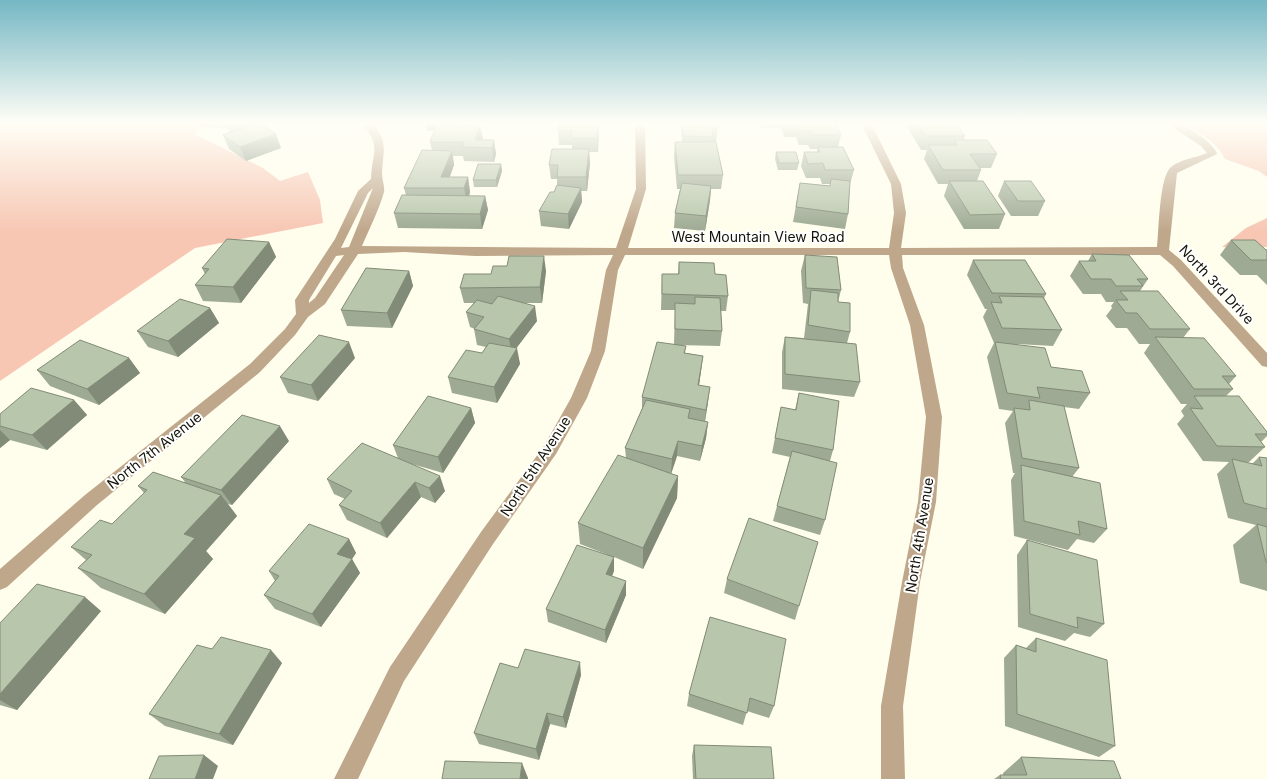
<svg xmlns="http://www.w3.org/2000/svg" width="1267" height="779" font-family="Inter,sans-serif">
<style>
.green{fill:#f7c7b3}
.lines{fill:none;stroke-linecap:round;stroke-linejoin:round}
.minor{fill:#bfa78b;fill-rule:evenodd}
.wall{fill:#9eaa93}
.shaded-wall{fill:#818b78}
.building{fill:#b8c6ab;stroke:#818b78}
.labels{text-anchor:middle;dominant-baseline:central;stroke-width:4;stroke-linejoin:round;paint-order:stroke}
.street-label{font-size:14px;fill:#141308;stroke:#fff}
</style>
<rect width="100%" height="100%" fill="#fffdeb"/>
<!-- green -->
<path class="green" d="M0 123H203L194 134 263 168 280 181 308 172 320 200 323 223 195 248 0 381Z
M1182 123H1267V177L1259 171 1225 159C1217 141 1198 133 1182 123Z
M1267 218V247H1222L1246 228Z"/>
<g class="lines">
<!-- minor -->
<path class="minor" d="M362 123H372C389 142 383 151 382 173 382 180 385 187 384 192 379 210 369 229 362 246L616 248 636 189 635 123H645L646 189 628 248H889L894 213 891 184 861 123H871L901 184 906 213 901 248 1157 247C1159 231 1159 177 1171 167 1181 159 1195 158 1207 153L1201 146 1166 123C1170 123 1175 122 1179 124 1189 127 1215 144 1217 154L1177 173 1169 250 1181 260 1267 353V367L1262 366 1173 266 1160 255H902L903 268 924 325 942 417 936 502 920 582 903 706 905 779H881V706L902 582 918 502 926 417 910 325 891 268 889 255H625L618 270 605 351 587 398 556 454 493 544 404 681 358 779H334L390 667 481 532 544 446 571 398 591 351 606 270 613 255 475 256 404 252 358 254 325 304 308 317 295 335 260 372 97 505 7 587 0 590V569L85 495 250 364 285 329 296 314 295 300 335 239 358 191 371 179C372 151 382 148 362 123ZM373 188 349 247 341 248 368 193ZM344 255 315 298 309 303V300L336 256Z"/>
</g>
<!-- wall -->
<path class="wall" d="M196 123H261V124L281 148 246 161 229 149 223 135 230 132 227 128 198 127Z
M424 123H460V125L483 138 482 140H494L496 154 494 162 464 161 463 156H453L454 165 450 177H468L470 192 469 196H485L488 210 482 229 398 228 394 213 406 195 404 188 432 150 430 142 435 130 428 131Z
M559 123H599L598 152H589L590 163 587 191H581L582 202 569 229 541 226 539 211 554 192 557 185V179H551L549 165 572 149V145H559L558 131Z
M681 123 718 128 716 142 723 175 721 189H711L710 200 705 231 674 228 675 213 680 189H677L674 156 675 142H682Z
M760 123H835L841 135 838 147 854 170 850 184 848 214 845 229 793 222 800 183 830 186V184H822L820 178H806L801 166 804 152H817V149H810L808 145H799L796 137H784L781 128H761Z
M906 123H943L944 125 965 136 964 140 997 154 991 168H980L981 170 977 181 1005 214 999 229H964L944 196 948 184H938L924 159 927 150H921L906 125Z
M776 152 799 163 797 170H778L775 159Z
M501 164 502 171 497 187H474L473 180Z
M1004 181 1045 201 1038 216H1011L998 196Z
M1231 240 1267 250V285L1257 275H1240L1220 255Z
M269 242 276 257 241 303 203 301 195 285 205 274 202 268Z
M1092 254 1148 279 1140 291 1190 329 1183 338 1236 376 1229 384 1233 389 1226 396 1267 432V436L1261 442 1265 447 1249 462H1243L1252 464 1259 457 1267 458V591L1240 583 1233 545 1256 525 1228 518 1217 474 1229 462 1203 461 1177 424 1184 416 1181 411 1187 404H1181L1144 353 1150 344H1139L1127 328H1116L1106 316 1112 308 1111 306 1114 302H1106L1101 294H1083L1070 276 1079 261H1088Z
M805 255 841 290 838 302 850 332 847 343 860 382 854 397 782 389V352L785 337 804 338 808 304 803 303 801 271Z
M973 260 1046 294 1044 298 1062 330 1053 346 1017 344 1090 393 1079 409 1064 407 1079 468 1072 477 1107 529 1094 543 1077 539 1068 550 1014 536 1011 480 1015 473H1013L1005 423 1013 411 999 409 987 357 994 343 983 317 987 309H985L967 275Z
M679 262 715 274 728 296 726 311H721L722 331 720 346 677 345 686 346 685 353 703 356 699 385 708 402 705 422H708L706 438 700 461 677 456 671 474 678 476 677 498 643 569 614 557V571L612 576 626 595 606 643 548 622 546 609 606 554 580 544 578 523 626 458 625 448 642 409V397L674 344 675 310H661L662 274H678Z
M409 271 413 286 392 328 347 326 341 310Z
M546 271 542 303H523L537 321 516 348 520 364 497 403 452 393 448 377 482 353 486 347 477 345 474 329H475L470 327 466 312 474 303H464L460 288 491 274Z
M210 308 219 323 178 357 148 347 137 331Z
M129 358 140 373 99 405 50 386 37 370Z
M355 358 318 401 288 393 280 377Z
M799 393 833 450 830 461 825 520 820 535 773 521 790 457 772 453 781 407 795 410Z
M74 400 87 415 47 450 10 440 0 448V414Z
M471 408 475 423 443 473 412 464 445 491 435 503 421 497 387 538 347 520 339 505 345 499 334 494 327 479 398 458 393 445Z
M289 441 232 505 228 504 237 516 206 551 213 559 165 614 101 588 78 568 86 560 71 547 112 524 144 493 138 486 185 482 181 477Z
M349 539 356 553 352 559 360 573 321 627 275 609 264 595 275 581 269 571Z
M1027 540 1104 624 1090 637 1074 633 1065 641 1018 627 1017 555Z
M727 579 799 606 795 620 724 593Z
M101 611 17 710 0 705V623Z
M710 617 774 706 769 718 747 711 743 725 687 706 689 694Z
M1036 638 1115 746 1099 757 1005 726 1004 658 1016 645 1026 648Z
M212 649 282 663 233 745 165 726 149 714Z
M518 668 581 675 566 728 550 724 539 760 479 744 474 733Z
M694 745 774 779H693L692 756Z
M1021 757 1121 779H994L1000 775H1003V773Z"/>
<!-- shaded-wall -->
<path class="shaded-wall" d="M427 123H460V125L428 131Z
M598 123H599L598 152 597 138Z
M480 125 483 138 480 147 475 140Z
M276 134 281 148 246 161 240 147Z
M494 140 496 154 494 162 492 148Z
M589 149 590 163 587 191 586 177Z
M452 151 454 165 445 188 441 177Z
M501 164 502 171 497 187 496 180Z
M468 177 470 192 467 203 464 188Z
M711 186 710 200 705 231 706 216Z
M581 188 582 202 569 229 568 214Z
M485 196 488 210 482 229 480 214Z
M269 242 276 257 241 303 233 287Z
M544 256 546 271 542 303 540 287Z
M409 271 413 286 392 328 387 313Z
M535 306 537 321 512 354 509 339Z
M210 308 219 323 178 357 168 341Z
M349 342 355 358 318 401 311 385Z
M517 348 520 364 497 403 494 387Z
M703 356 701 371 697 400 698 385Z
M129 358 140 373 99 405 87 389Z
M710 387 708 402 704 426 706 410Z
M74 400 87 415 47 450 32 435Z
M471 408 475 423 443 473 438 457Z
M708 422 706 438 700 461 702 446Z
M280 426 289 441 232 505 221 490Z
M0 430 10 440 0 448Z
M678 441 677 456 671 474 672 459Z
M440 476 445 491 435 503 429 488Z
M678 476 677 498 643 569V548Z
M415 482 421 497 387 538 380 523Z
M221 495 237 516 206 551 213 559 165 614 144 594 184 534Z
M349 539 356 553 352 559 360 573 321 627 312 614 337 554Z
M614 557V571L607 588 606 574Z
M626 581V595L606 643 605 630Z
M85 597 101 611 17 710 0 700V694Z
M271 650 282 663 233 745 219 734Z
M580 662 581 675 566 728 563 717Z
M547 713 550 724 539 760 536 749Z
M204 755 218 766 213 779H195Z
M522 763 528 778V779H520Z"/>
<!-- building -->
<path class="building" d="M257 123H260L276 134 240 147 223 135Z
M559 123H598L597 138H571L572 131H558Z
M682 123H717L718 128H712L713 137 683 136Z
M799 123H835L841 135H813L811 131H802Z
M917 123H943L944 125H957L965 136H926Z
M437 124 480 125 475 140H494L492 148 462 147 464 142H430Z
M954 140H987L997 154H970L981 170H943L928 145H957Z
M675 142H716L723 175H678Z
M818 147H843L854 170H825L823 163 808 164 804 152H820Z
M552 149H589L586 177H557L558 165H549Z
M422 150 452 151 441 177H468L464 188H404Z
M776 152H796L799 163H779Z
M478 164H501L496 180H473Z
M831 179 850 181 848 214 796 207 800 183 830 186Z
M949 181H983L1005 214 970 215Z
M1004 181H1031L1045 201H1018Z
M682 183 711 186 706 216 675 213Z
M557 185 581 188 568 214 539 211 550 192H554Z
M402 195 485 196 480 214 394 213Z
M227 239 269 242 233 287 195 285 209 269 202 268Z
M1231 240H1255L1266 250H1267V260H1251Z
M1092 254 1129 255 1148 279H1137L1143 286H1116L1111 279H1091L1079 261H1096Z
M805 255 837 257 841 290 806 288Z
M509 256H544L540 287 460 288 464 274H491L493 266H507Z
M973 260H1025L1046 294 992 293Z
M679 262 714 263 715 274 726 275 728 296 662 294V274H679Z
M366 268 409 271 387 313 341 310Z
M811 290 838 293V302L850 303V332L808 325Z
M1120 291H1158L1190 329H1150L1137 313H1126L1116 300H1128Z
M498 296 535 306 509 339 474 329 484 317 466 312 477 300 492 304Z
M999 296 1043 297 1062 330 1002 328 991 302 1002 303Z
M695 297 720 298 722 331 675 329V303L695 304Z
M180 299 210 308 168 341 137 331Z
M319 335 349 342 311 385 280 377Z
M785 337 856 344 860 382 785 374Z
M1155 337 1204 338 1236 376H1222L1233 389H1194Z
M80 340 129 358 87 389 37 370Z
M657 342 686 346 684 353 703 356 698 385 710 387 706 410 642 397Z
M995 342 1045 348 1051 367 1082 371 1090 393 1037 387 1040 398 1007 393Z
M489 343 517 348 494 387 448 377 466 350 482 353Z
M31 388 74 400 32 435 0 426V414Z
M799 393 839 401 833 450 775 438 781 407 796 410Z
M428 396 471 408 438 457 393 445Z
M1194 396H1239L1267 432V434H1255L1265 447 1217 446 1190 408 1203 409Z
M646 400 690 409 688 418 708 422 702 446 678 441 672 459 625 448Z
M1029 400 1064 406 1079 468 1022 458 1014 408 1030 410Z
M242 415 280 426 221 490 181 477Z
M362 443 440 476 429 488 415 482 380 523 339 505 352 491 327 479Z
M792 451 837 463 825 520 777 506Z
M618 455 678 476 643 548 578 523Z
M1259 457 1267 458V509L1244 503 1232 459 1262 466Z
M1021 465 1100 483 1107 529 1078 521 1080 535 1024 521Z
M153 472 221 495 184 534 195 538 144 594 78 568 92 555 71 547 100 520 112 524 147 490 138 486Z
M749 518 818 542 799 606 727 579Z
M309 524 349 539 337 554 352 559 312 614 264 595 279 576 269 571Z
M1257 524 1267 527V563L1266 562Z
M1027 540 1097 560 1104 624 1077 617 1078 628 1030 614Z
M577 545 614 557 606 574 626 581 605 630 546 609Z
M37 584 85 597 0 694V623Z
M710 617 786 639 774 706 750 698 747 713 689 694Z
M221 637 271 650 219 734 149 714 197 645 212 649Z
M1036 638 1107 660 1115 746 1017 714 1016 645 1036 652Z
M525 649 580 662 563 717 547 713 536 749 474 733 500 663 518 668Z
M694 745 771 747 774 779H696Z
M204 755 195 779H149L159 756Z
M1021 757 1114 761 1121 779H1001L1000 775H1027Z
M445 761 522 763 520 779H442Z"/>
<!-- sky -->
<linearGradient id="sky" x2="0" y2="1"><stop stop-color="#75b7c4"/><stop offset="0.53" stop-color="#fffef6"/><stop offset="1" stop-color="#fffef6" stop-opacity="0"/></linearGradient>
<rect width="1267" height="232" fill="url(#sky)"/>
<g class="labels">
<!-- street labels -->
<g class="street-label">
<text x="758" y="236">West Mountain View Road</text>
<text transform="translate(1217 284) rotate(47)">North 3rd Drive</text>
<text transform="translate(154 450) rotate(-38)">North 7th Avenue</text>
<text transform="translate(535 466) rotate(-57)">North 5th Avenue</text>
<text transform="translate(919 535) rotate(-81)">North 4th Avenue</text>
</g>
</g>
</svg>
